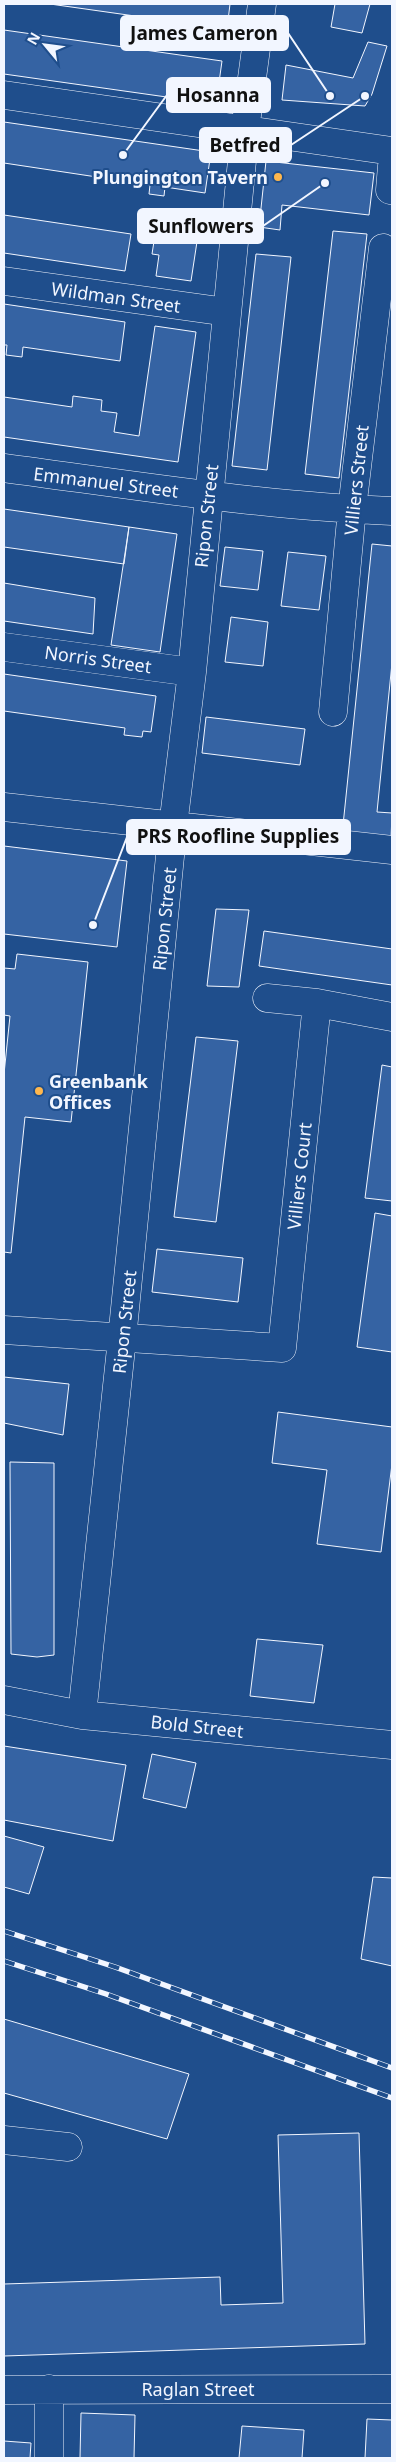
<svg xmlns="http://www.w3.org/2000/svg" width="396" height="2462" font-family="'Noto Sans',sans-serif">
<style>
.building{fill:#3563a3;stroke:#f2f6ff}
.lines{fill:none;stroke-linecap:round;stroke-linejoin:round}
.minor-casing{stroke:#f2f6ff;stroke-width:29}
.minor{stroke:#1f4e8c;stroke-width:28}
.rail-casing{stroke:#f2f6ff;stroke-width:5.5}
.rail{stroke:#1f4e8c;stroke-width:4;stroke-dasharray:11;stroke-linecap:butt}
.poi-dot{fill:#ffb74d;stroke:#1f4e8c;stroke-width:2}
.labels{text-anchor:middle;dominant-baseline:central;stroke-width:4;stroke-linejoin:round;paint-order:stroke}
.poi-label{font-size:18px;font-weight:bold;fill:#f2f6ff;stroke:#1f4e8c;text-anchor:end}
.street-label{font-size:18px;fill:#f2f6ff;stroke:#1f4e8c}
.leader{fill:none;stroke:#f2f6ff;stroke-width:2}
.callout-dot{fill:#f2f6ff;stroke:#1f4e8c;stroke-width:2}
.callout{fill:#f2f6ff;stroke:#f2f6ff;stroke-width:2}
.callout-label{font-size:19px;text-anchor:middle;font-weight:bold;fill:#111}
</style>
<rect width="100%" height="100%" fill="#1f4e8c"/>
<!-- building -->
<path class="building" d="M50 4H230L227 29Z
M335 4H370L362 33 331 27Z
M4 30 222 61 216 104 4 74Z
M368 42 387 46 372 94 365 106 282 100 286 65 353 78Z
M4 122 211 152 205 193 165 187 164 196 149 194 150 185 4 163Z
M266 161 374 173 369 215 282 205 280 230 259 227Z
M4 215 131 234 125 271 4 253Z
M164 217 200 222 191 281 156 276 159 255 152 254 155 235 162 236Z
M333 231 367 234 339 478 305 474Z
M256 254 291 257 267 470 232 466Z
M4 304 125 322 120 361 23 347 22 357 6 355 7 345H4Z
M155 326 196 332 178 462 4 437V397L72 407 73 396 102 400 101 411 117 413 114 432 139 436Z
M4 509 129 527 124 564 4 547Z
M129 527 177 534 160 652 111 645Z
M372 544 392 546V663L377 812 392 813 391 840 342 835Z
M225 547 263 551 258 590 220 586Z
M288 552 326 556 319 610 281 606Z
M4 583 95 598 93 634 4 621Z
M231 617 268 622 263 666 225 662Z
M4 674 156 696 151 732 143 731 142 737 124 735 125 728 4 711Z
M206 717 305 729 300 765 202 753Z
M4 846 127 861 117 947 4 934Z
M216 909 249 910 239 987 207 986Z
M264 931 392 949V985L259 966Z
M17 954 88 962 71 1122 25 1117 11 1253 4 1252V1074L10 1016 4 1015V968L15 969Z
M196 1037 238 1041 216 1222 174 1217Z
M382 1065 392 1067V1201L365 1198Z
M375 1213 392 1216V1352L357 1347Z
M157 1249 243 1258 238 1302 152 1292Z
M4 1377 69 1384 63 1435 4 1423Z
M278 1412 392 1427V1464L381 1552 317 1544 327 1470 272 1463Z
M10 1462 54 1463V1655L37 1657 11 1654Z
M257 1639 323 1645 314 1703 250 1696Z
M4 1746 126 1765 113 1841 4 1820Z
M152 1754 196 1763 186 1808 143 1798Z
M4 1836 44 1847 29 1894 4 1887Z
M373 1877 392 1878V1966L361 1959Z
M4 2019 189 2074 167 2139 4 2093Z
M359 2133 365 2344 4 2356V2284L220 2277 221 2305 283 2303 278 2135Z
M81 2413 135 2415 134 2458H80Z
M367 2419 392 2420V2458H365Z
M242 2426 304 2430 302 2458H239Z
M4 2441 31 2443 30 2458H4Z"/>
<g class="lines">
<defs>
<path id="minor" d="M4 95 392 151
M390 190 392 166
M4 281 227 312
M4 468C133 485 262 506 392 511
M4 647 192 672
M333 712 352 509 383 248
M4 807 392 850
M267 998 317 1003 392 1017
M4 1330 282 1348 317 1003
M4 1700 82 1715 392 1745
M82 1715 122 1339 173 826 192 672 245 130 262 4
M4 2140 68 2147
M49 2389V2458
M4 2390 392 2389"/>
</defs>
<!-- minor casing -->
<use href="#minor" class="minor-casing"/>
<!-- minor -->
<use href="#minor" class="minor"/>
<defs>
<path id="rail" d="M4 1931 115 1967 392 2068
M4 1961 106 1994 392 2098"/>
</defs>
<!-- rail casing -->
<use href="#rail" class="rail-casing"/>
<!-- rail -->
<use href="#rail" class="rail"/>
</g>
<!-- markers -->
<g class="poi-dot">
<circle cx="278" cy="177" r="5"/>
<circle cx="39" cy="1091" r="5"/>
</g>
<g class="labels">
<!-- poi labels -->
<g class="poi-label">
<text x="268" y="177">Plungington Tavern</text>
<text x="49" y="1081" text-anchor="start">Greenbank<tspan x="49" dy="21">Offices</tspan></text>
</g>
<!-- street labels -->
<g class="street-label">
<text transform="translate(116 297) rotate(8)">Wildman Street</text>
<text transform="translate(356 480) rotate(-84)">Villiers Street</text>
<text transform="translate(106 482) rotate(7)">Emmanuel Street</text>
<text transform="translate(206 516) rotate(-84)">Ripon Street</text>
<text transform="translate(98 659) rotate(8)">Norris Street</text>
<text transform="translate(164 919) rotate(-84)">Ripon Street</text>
<text transform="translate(299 1176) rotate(-84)">Villiers Court</text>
<text transform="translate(124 1322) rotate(-84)">Ripon Street</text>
<text transform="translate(197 1726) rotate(6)">Bold Street</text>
<text x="198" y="2389">Raglan Street</text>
</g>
</g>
<!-- callouts -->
<path class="leader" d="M330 96L288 33M123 155L167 95M365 96L291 145M325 183L263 226M93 925L127 837"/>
<g class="callout-dot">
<circle cx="330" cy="96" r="5"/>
<circle cx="123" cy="155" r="5"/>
<circle cx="365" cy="96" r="5"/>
<circle cx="325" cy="183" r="5"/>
<circle cx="93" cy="925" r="5"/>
</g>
<g class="callout">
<rect x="121" y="16" width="167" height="34" rx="5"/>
<rect x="167" y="78" width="103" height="34" rx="5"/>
<rect x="200" y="128" width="91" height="34" rx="5"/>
<rect x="138" y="209" width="125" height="34" rx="5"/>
<rect x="127" y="820" width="223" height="34" rx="5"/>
</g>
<g class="callout-label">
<text x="204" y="40">James Cameron</text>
<text x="218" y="102">Hosanna</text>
<text x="245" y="152">Betfred</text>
<text x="201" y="233">Sunflowers</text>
<text x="238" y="843">PRS Roofline Supplies</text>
</g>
<!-- border -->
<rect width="396" height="2462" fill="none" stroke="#f2f6ff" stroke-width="10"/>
<!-- north arrow -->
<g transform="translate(45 45) rotate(299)" stroke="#1f4e8c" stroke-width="4" paint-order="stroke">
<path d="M0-4L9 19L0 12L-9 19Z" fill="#f2f6ff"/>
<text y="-8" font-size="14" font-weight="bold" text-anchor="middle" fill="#f2f6ff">N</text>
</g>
</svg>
